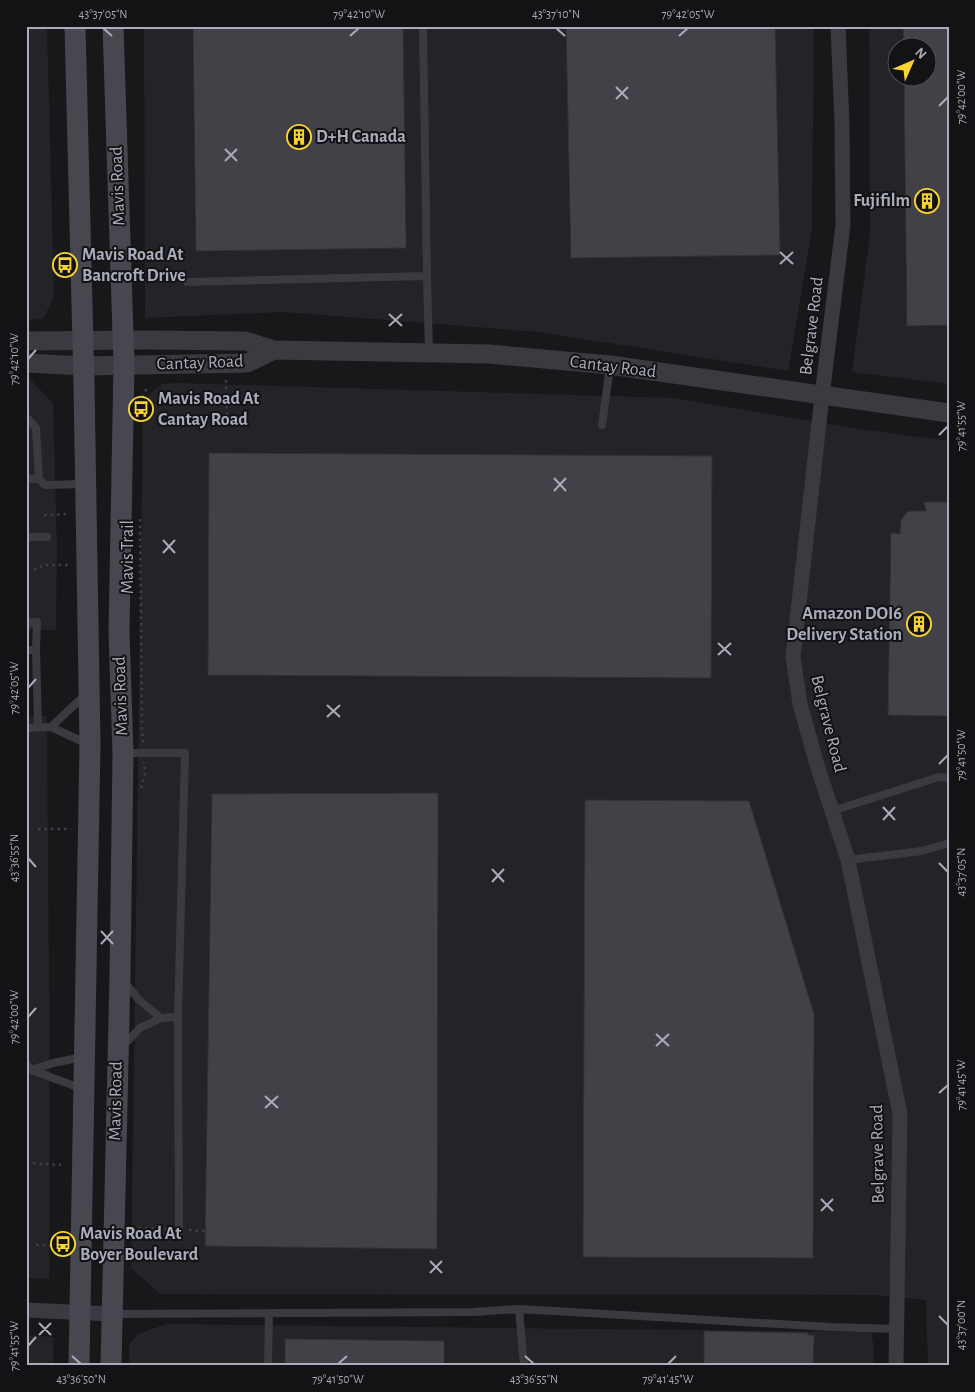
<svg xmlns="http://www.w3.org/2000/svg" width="975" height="1392" font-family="'Alegreya Sans',sans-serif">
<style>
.built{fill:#242327;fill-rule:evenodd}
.building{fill:#424147;stroke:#323136}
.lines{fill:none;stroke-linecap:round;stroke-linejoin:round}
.path{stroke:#3e3f46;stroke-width:2.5;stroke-dasharray:2.5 4;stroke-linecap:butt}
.service{stroke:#3a3a41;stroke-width:8}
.minor{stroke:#3a3a41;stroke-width:15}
.tertiary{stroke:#3a3a41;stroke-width:19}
.secondary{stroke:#46474f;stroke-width:21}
.ticks{fill:none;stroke:#a9acba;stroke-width:2}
.labels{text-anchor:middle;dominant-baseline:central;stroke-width:4;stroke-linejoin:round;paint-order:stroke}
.poi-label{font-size:18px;font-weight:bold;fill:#a9acba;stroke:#131215;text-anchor:start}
.street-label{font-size:18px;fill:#a9acba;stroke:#131215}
.neatline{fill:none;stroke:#a9acba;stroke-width:2}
.ticks-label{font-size:12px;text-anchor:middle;fill:#a9acba}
</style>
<rect width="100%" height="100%" fill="#18171a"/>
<!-- built -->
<path class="built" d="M26 26H47L54 297 43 319 26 320Z
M144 26H814L812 228 788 371 538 332 284 312 145 318Z
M869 26H949V384L852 372 870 234ZM898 48H928V78H898Z
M26 377H28L53 403 57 546 56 630H26Z
M176 383 674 398 860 429 949 441V1366H928L926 1300 875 1295 160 1294 131 1268 143 419 142 405 148 396 161 384Z
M47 716 49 988V1279L26 1278V717Z
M166 1324 871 1332 874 1346 873 1366H129V1345L138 1334Z
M26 1335 53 1337V1366H26Z"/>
<!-- building -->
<path class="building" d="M193 26H403L406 248 196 251Z
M566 26H775L780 255 571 258Z
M903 26H949V325L907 326 904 78H928V48H904Z
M209 453 712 456 711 678 208 675Z
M924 502H949V716L888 715 891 533 900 534 901 520 907 512 911 511H926Z
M438 793 437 1249 205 1246 212 794Z
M585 800 749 801 814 1014 813 1258 583 1257Z
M704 1331 808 1333V1335H814L813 1366H704Z
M285 1339 444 1341V1366H285Z"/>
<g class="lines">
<!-- path -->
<path class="path" d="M226 380 227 424
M142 397 147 388
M44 515 66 514
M140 519 142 727 143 744
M34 570 43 565H68
M141 788 145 774 144 762
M38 829H71
M33 1163 61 1165
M132 1228 169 1229
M189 1230 205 1231
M36 1245 64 1246"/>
<!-- service -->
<path class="service" d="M423 26 427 276 429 352
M187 282 427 276
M26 417 36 428 39 479 45 485 84 484
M602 425 610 366
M26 479H39
M26 537H47
M26 623 37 622 36 650
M26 650H36L38 727
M51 727 86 694
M26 728 51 727 88 744
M832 811 939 777 949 778
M848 860 922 851 949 843
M125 982 139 1000 161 1018
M178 1017 179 1232
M122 1047 140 1028 161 1018 178 1017 185 753H125
M26 1064 31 1070 83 1089
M31 1070 53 1063 83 1057
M519 1309 524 1366
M114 1314 473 1312 519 1309 831 1327 897 1329
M268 1366 269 1314"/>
<!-- minor -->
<path class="minor" d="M838 26 842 124 843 225 822 396 793 657 800 704 817 765 848 860 900 1114 896 1366
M26 1310 112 1314"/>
<!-- tertiary -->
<path class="tertiary" d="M26 341 148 340 245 341 274 350 489 354 610 365 949 413
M26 363 84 366 247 363 274 350"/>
<!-- secondary -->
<path class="secondary" d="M75 26 84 384 90 744 79 1366
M111 1366 120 975 123 753 119 632 124 364 113 26"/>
</g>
<!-- ticks -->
<path class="ticks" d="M103 28 112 36M556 28 565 36M350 36 359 28M679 36 688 28M616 87 628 99M616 99 628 87M939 106 948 97M225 149 237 161M225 161 237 149M780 252 793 264M780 264 793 252M389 314 402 326M389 326 402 314M28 359 36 350M939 435 948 426M554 478 566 491M554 491 566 478M163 540 175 553M163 553 175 540M718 643 731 655M718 655 731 643M28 688 36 679M327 705 340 717M327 717 340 705M939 764 948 755M883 807 895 820M883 820 895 807M28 858 36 867M939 863 948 872M492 869 504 882M492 882 504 869M101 931 113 944M101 944 113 931M28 1017 36 1008M656 1034 669 1046M656 1046 669 1034M939 1093 948 1085M265 1096 278 1108M265 1108 278 1096M821 1199 833 1211M821 1211 833 1199M430 1261 442 1273M430 1273 442 1261M939 1316 948 1325M39 1323 51 1335M39 1335 51 1323M28 1346 36 1337M72 1356 81 1364M525 1356 534 1364M338 1364 347 1356M668 1364 676 1356"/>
<!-- icons -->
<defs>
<symbol id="building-ring" viewBox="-11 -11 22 22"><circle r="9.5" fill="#131215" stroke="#f7d432" stroke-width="1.5"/><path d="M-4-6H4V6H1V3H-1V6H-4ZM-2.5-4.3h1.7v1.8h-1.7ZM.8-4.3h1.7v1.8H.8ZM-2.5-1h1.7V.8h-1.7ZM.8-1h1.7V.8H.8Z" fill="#f7d432"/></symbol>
<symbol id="bus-ring" viewBox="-11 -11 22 22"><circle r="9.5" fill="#131215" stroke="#f7d432" stroke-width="1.5"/><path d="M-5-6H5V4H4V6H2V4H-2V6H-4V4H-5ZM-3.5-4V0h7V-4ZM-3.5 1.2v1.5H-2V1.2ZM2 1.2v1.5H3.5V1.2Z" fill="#f7d432"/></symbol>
</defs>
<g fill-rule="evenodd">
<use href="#building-ring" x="285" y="123" width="28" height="28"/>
<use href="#building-ring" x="913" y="187" width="28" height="28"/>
<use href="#bus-ring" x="51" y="251" width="28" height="28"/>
<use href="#bus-ring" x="127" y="395" width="28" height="28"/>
<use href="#building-ring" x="905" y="610" width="28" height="28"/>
<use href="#bus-ring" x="49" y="1230" width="28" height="28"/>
</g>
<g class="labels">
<!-- poi labels -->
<g class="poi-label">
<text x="316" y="137">D+H Canada</text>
<text x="910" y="201" text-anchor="end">Fujifilm</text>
<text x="82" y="255">Mavis Road At<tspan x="82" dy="21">Bancroft Drive</tspan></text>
<text x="158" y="399">Mavis Road At<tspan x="158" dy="21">Cantay Road</tspan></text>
<text x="902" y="614" text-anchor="end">Amazon DOI6<tspan x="902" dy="21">Delivery Station</tspan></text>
<text x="80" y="1234">Mavis Road At<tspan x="80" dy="21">Boyer Boulevard</tspan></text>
</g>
<!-- street labels -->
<g class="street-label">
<text transform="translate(118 186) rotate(-92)">Mavis Road</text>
<text transform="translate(812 326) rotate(-83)">Belgrave Road</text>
<text transform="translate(200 363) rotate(-2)">Cantay Road</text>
<text transform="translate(613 367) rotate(7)">Cantay Road</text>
<text transform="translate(128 557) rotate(-90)">Mavis Trail</text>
<text transform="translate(121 696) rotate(-92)">Mavis Road</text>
<text transform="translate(828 724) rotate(76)">Belgrave Road</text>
<text transform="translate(116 1101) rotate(-89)">Mavis Road</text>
<text transform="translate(878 1154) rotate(-91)">Belgrave Road</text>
</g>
</g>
<!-- border -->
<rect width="975" height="1392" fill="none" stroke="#131215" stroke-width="55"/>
<!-- north arrow -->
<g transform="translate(912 62) rotate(45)"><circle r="24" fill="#131215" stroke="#4f5057"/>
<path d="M0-4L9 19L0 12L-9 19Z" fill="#f7d432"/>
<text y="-8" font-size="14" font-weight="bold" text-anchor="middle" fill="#a9acba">N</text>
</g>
<rect x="28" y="28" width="920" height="1336" class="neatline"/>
<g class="ticks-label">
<text x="103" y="18">43°37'05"N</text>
<text x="359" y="18">79°42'10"W</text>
<text x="556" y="18">43°37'10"N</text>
<text x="688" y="18">79°42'05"W</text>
<text transform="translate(961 97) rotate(-90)" y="4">79°42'00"W</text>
<text transform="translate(14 359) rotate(-90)" y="4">79°42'10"W</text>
<text transform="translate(961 426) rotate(-90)" y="4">79°41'55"W</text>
<text transform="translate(14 688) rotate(-90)" y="4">79°42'05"W</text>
<text transform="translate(961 755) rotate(-90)" y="4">79°41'50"W</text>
<text transform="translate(14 858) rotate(-90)" y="4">43°36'55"N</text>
<text transform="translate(961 872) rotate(-90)" y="4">43°37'05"N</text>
<text transform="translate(14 1017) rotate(-90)" y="4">79°42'00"W</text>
<text transform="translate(961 1085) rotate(-90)" y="4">79°41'45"W</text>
<text transform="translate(961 1325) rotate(-90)" y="4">43°37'00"N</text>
<text transform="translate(14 1346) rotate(-90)" y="4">79°41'55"W</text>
<text x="81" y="1383">43°36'50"N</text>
<text x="338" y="1383">79°41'50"W</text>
<text x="534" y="1383">43°36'55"N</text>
<text x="668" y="1383">79°41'45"W</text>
</g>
</svg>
